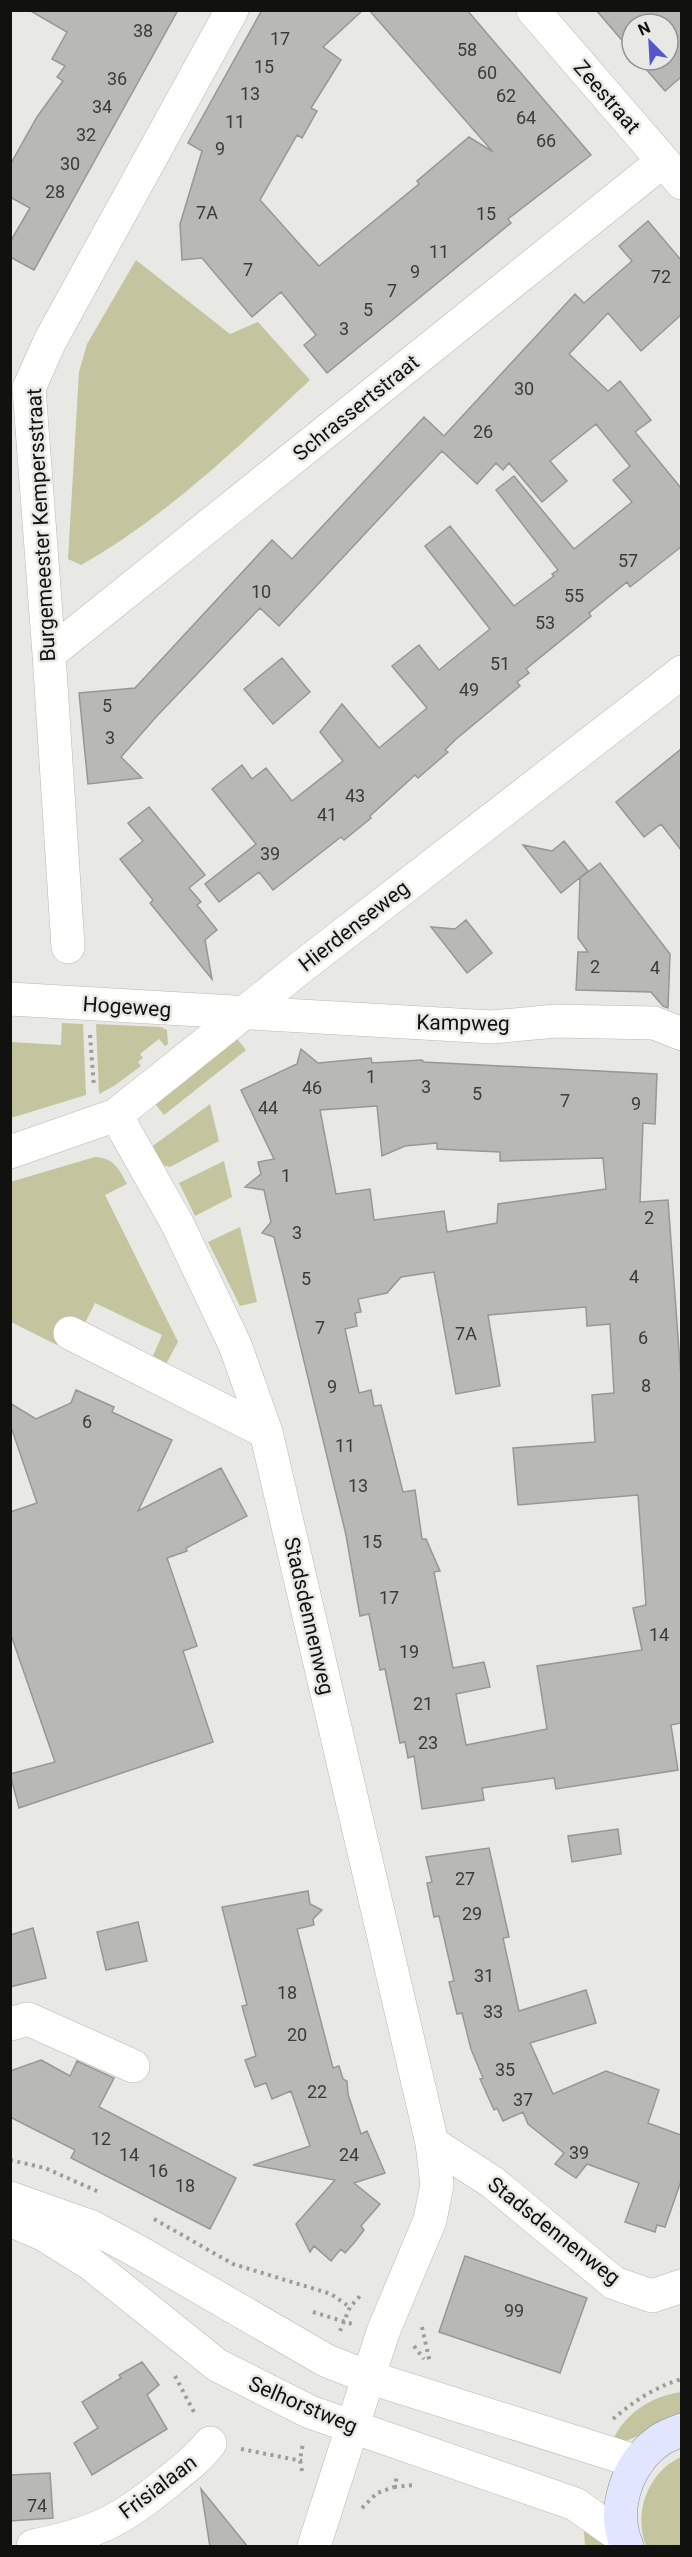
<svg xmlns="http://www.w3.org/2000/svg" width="692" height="2557" font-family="Roboto,sans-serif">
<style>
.green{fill:#c4c59f}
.building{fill:#b8b9b4;stroke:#979793;stroke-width:1.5;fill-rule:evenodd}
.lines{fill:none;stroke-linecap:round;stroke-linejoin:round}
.minor-casing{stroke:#b8b8b3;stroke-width:34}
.major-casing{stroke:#8b8fa9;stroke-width:34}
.path{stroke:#9d9d99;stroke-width:4;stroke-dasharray:3 4.5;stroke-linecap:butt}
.minor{stroke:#fff;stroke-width:33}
.major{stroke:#e1e5fd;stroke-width:33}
.labels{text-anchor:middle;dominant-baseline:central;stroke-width:5;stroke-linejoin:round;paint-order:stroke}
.number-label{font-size:18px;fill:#3b3b38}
.street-label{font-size:21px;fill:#11110f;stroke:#e8e9e4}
</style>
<rect width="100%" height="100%" fill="#e8e9e4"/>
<!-- green -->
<path class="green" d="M136 260 230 334 258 322 310 380C239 446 166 517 81 565L68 559 79 372 87 344Z
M62 1023 83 1024 86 1095 11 1118V1042L61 1045Z
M96 1024 161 1027 167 1030 168 1044 165 1046 159 1039 140 1054 143 1058 138 1062 141 1066 114 1086 99 1094Z
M234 1035 246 1050 164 1115 152 1100Z
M210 1104 219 1141 170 1167 158 1164 150 1148Z
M95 1157C114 1158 119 1169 127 1184L105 1195 178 1342 166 1364 152 1358 162 1335 95 1303 84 1325 70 1318 57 1345 11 1322 10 1182Z
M224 1161 232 1197 195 1216 179 1183Z
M240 1227 257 1302 240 1306 208 1242Z
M681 2392V2417L626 2441 612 2442C624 2414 651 2396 681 2392Z
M681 2457V2546H646C633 2513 648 2472 681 2457Z
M583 2518 603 2542 605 2546H585Z"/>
<!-- building -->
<path class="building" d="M29 10H178L34 270 10 257V242L30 208 10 197V165L37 117 63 81 57 77 65 66 52 59 67 32Z
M262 10H363L323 47 341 60 311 108 317 111 302 138 297 135 260 200 319 266 419 184 417 181 469 137 493 152 369 10H467L591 155 508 219 511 223 327 373 304 345 316 335 281 292 252 317 202 258 182 260 180 224 202 151 188 143Z
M596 10H681V77L665 91 638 60H668V24H632V52Z
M648 221 681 260V315L641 351 608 313 569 354 608 391 620 381 651 420 635 432 681 488V547L630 587 627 582 589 613 591 616 526 669 529 673 517 682 520 686 455 740 445 750 448 752 418 778 415 775 370 816 371 818 344 840 341 837 273 890 259 872 219 902 205 884 256 844 212 789 242 765 252 779 266 768 292 801 343 761 320 732 342 704 379 748 427 708 392 666 419 645 439 670 490 629 425 546 450 526 514 606 554 576 552 574 558 570 496 490 514 476 574 549 632 502 613 480 630 466 596 424 550 461 567 481 542 502 509 463 503 470 496 463 477 484 442 451 279 626 260 608 156 717 121 757 142 778 88 784 79 693 135 688 272 540 292 559 424 417 444 436 575 294 584 303 632 261 619 246Z
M282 658 310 692 273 724 244 689Z
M681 749V850L661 824 644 837 616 802Z
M149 807 205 875 189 888 201 902 197 905 217 930 205 940 212 979 150 903 153 900 120 859 143 841 128 823Z
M564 841 588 871 561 893 523 845 552 851Z
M600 863 670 954 668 1008 663 1006 651 992 576 990 578 952H588L578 938 580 878Z
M466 920 492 953 467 973 431 927 455 929Z
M301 1049 318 1063 371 1058 372 1063 422 1060 424 1062 657 1074 655 1124 643 1123 640 1202 668 1200 681 1378V1723L671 1725 678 1770 556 1789 554 1778 482 1788 484 1800 422 1809 414 1756 408 1758 405 1742 400 1743 385 1669 380 1670 369 1614 360 1616 346 1535 274 1237 262 1233 271 1222 264 1190 245 1187 261 1174 258 1162 274 1159 241 1090 297 1064ZM377 1106 382 1156 405 1146 437 1143V1149L500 1152V1161L603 1158 606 1189 498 1204 497 1223 447 1232 444 1211 374 1220 370 1189 336 1194 320 1110ZM434 1272 456 1394 500 1386 488 1315 586 1307 587 1326 610 1324 614 1393 592 1395 595 1442 513 1448 518 1505 638 1495 646 1605 633 1608 642 1650 537 1666 547 1729 466 1745 456 1694 490 1687 484 1662 453 1668 434 1572 440 1571 426 1539H422L415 1490 403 1492 381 1405 374 1406 371 1390 359 1393 345 1329 357 1326 355 1313 361 1312 358 1299 387 1293 401 1277Z
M76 1390 114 1407 112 1412 172 1440 138 1511 221 1468 247 1516 186 1548 187 1551 167 1558 197 1646 183 1651 213 1742 19 1808 10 1774 55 1762 10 1632V1512L37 1503 10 1424V1403L36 1419 71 1403Z
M618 1829 621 1854 572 1862 568 1836Z
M489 1848 509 1937 503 1938 519 2011 586 1990 596 2023 530 2043 553 2094 606 2071 659 2090 648 2123 681 2135V2181L665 2227 657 2225 655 2232 625 2222 639 2183 587 2164 576 2178 555 2164 564 2153 528 2124 523 2112 503 2121 497 2108 494 2110 480 2079 483 2078 471 2049 462 2013 457 2014 449 1982 454 1981 439 1916 434 1917 427 1883 432 1882 426 1857Z
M308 1891 310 1904 322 1910 313 1919 314 1925 297 1929 333 2068 339 2066 343 2079 347 2081 348 2094 361 2134 367 2131 385 2173 354 2183 380 2204 361 2226 364 2230 354 2243 345 2253 341 2249 331 2261 314 2246 310 2252 296 2224 335 2180 253 2165 310 2146 291 2091 272 2099 266 2083 255 2087 245 2060 256 2056 242 2006 247 2005 222 1907Z
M138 1922 147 1961 106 1970 97 1932Z
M33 1928 46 1978 10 1987V1935Z
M41 2060 70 2076 77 2061 114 2078 99 2107 236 2178 210 2229 71 2158 75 2150 10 2117V2071Z
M465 2256 587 2298 560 2373 439 2332Z
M142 2362 159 2385 147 2395 167 2429 92 2475 74 2443 98 2428 82 2402 121 2378 119 2375Z
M50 2473 53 2518 10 2521V2475Z
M201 2489 248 2547H210Z"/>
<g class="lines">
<defs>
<path id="minor" d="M533 10 682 183
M49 654 663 161
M68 947 49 654 29 388 50 341 232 10
M10 999 492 1027 556 1021 654 1023 682 1034
M116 1115 178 1225 235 1345 266 1432 432 2143 437 2185 430 2220 383 2332 314 2546
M10 1152 116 1115 300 968 682 672
M70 1333 266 1432
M10 2024 28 2019 133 2066
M432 2143 492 2182 614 2283 652 2296 682 2286
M10 2198 92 2227 137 2251 327 2361 368 2377 638 2462
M10 2220 43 2234 91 2264 217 2365 310 2412 575 2504 623 2538
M33 2546C94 2534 121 2521 169 2481 184 2469 199 2458 210 2443"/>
<path id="major" d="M627 2546C611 2509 627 2463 660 2440 666 2436 675 2433 682 2430"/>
</defs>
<!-- minor casing -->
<use href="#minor" class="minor-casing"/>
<!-- major casing -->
<use href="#major" class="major-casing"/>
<!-- path -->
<path class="path" d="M90 1035 94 1087
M10 2160 45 2168 99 2192
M154 2219 233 2264 331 2294 351 2308
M313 2312 352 2324
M422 2327 430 2363
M340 2331 350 2307 360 2296
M414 2346 424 2359
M175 2376 195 2414
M613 2419C634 2401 655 2387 682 2379
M241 2449 302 2461
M302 2471 300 2460 303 2443
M394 2487 415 2485
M362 2508 377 2493 394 2487 397 2477"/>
<!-- minor -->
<use href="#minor" class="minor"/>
<!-- major -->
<use href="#major" class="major"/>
</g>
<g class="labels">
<!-- number labels -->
<g class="number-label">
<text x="143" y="30">38</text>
<text x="280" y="38">17</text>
<text x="467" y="49">58</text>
<text x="264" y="66">15</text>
<text x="487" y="72">60</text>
<text x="117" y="78">36</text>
<text x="250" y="93">13</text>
<text x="506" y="95">62</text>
<text x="102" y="106">34</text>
<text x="526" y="117">64</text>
<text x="235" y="121">11</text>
<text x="86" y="134">32</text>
<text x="546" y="140">66</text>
<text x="220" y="148">9</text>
<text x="70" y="163">30</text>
<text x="55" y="191">28</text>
<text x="207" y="212">7A</text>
<text x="486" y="213">15</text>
<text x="439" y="251">11</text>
<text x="248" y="269">7</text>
<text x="415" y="271">9</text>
<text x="661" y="276">72</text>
<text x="392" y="290">7</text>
<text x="368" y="309">5</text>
<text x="344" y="328">3</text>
<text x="524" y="388">30</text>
<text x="483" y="431">26</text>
<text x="628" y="560">57</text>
<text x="261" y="591">10</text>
<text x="574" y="595">55</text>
<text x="545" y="622">53</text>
<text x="500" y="663">51</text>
<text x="469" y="689">49</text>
<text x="107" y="705">5</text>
<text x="110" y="737">3</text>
<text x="355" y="795">43</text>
<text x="327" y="814">41</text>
<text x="270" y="853">39</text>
<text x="595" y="966">2</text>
<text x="655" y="967">4</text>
<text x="371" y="1076">1</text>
<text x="426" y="1086">3</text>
<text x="312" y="1087">46</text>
<text x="477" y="1093">5</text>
<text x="565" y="1100">7</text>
<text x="636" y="1103">9</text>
<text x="268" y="1107">44</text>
<text x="286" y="1175">1</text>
<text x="649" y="1217">2</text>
<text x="297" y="1232">3</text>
<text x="634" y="1276">4</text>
<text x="306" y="1278">5</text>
<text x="320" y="1327">7</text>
<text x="466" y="1333">7A</text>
<text x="643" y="1337">6</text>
<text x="646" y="1385">8</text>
<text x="332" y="1386">9</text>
<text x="87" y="1421">6</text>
<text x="345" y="1445">11</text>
<text x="358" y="1485">13</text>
<text x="372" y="1541">15</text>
<text x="389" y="1597">17</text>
<text x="659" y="1634">14</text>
<text x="409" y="1651">19</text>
<text x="423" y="1703">21</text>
<text x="428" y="1742">23</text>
<text x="465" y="1878">27</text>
<text x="472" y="1913">29</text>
<text x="484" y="1975">31</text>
<text x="287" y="1992">18</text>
<text x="493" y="2011">33</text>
<text x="297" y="2034">20</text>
<text x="505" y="2069">35</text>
<text x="317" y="2091">22</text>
<text x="523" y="2099">37</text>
<text x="101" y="2138">12</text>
<text x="579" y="2152">39</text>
<text x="129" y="2154">14</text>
<text x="349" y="2154">24</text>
<text x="158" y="2170">16</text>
<text x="185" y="2185">18</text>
<text x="514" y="2310">99</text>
<text x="37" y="2505">74</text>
</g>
<!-- street labels -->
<g class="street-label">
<text transform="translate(607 97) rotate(49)">Zeestraat</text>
<text transform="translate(356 408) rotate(-39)">Schrassertstraat</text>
<text transform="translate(41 525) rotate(-93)">Burgemeester Kempersstraat</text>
<text transform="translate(354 926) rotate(-38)">Hierdenseweg</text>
<text transform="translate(127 1007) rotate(4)">Hogeweg</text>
<text transform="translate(463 1023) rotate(1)">Kampweg</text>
<text transform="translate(309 1616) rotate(77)">Stadsdennenweg</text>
<text transform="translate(554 2231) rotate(38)">Stadsdennenweg</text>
<text transform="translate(303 2405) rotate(23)">Selhorstweg</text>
<text transform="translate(158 2487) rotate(-37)">Frisialaan</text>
</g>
</g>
<!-- border -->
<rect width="692" height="2557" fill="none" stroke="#11110f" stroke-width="24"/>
<!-- north arrow -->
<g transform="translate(650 42) rotate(336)"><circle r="28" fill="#e8e9e4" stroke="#92938f" stroke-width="1.5"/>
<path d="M0-4.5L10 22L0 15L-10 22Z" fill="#5655cc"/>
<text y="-9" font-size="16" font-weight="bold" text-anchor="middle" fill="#11110f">N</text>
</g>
</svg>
